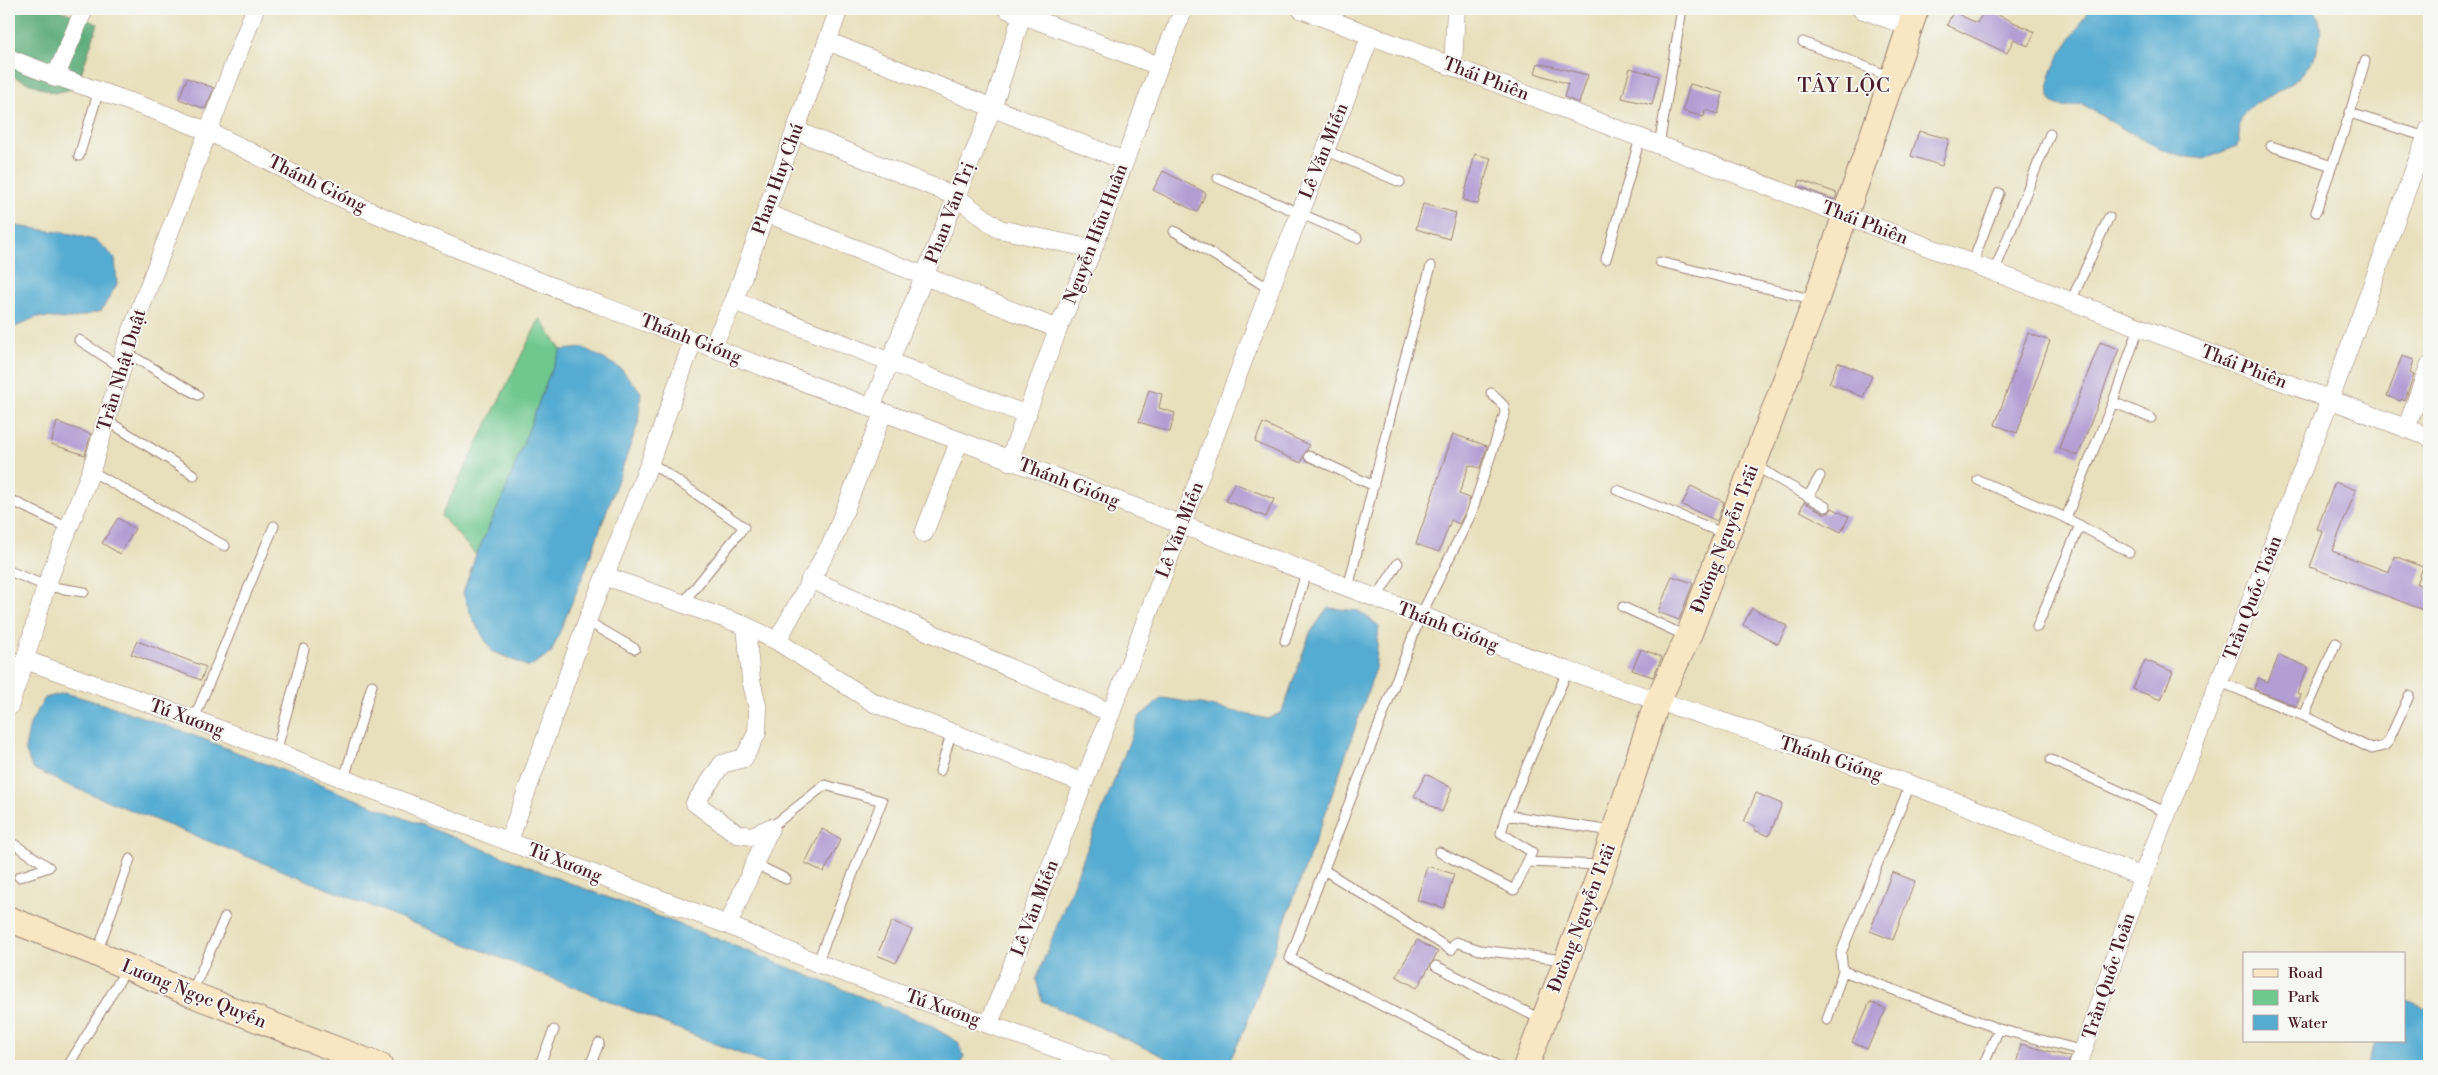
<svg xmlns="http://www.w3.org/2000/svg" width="2438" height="1075" font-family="'Libre Bodoni',serif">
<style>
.green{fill:#6fc88e;stroke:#5c745c}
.forest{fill:#5bac79;stroke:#526652}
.water{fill:#55acd2;stroke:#50667e}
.building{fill:#b39ed4}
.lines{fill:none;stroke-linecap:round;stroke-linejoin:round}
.lane-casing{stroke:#998074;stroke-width:11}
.street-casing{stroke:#998074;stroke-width:19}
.secondary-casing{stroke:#998074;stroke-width:27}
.lane{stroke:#fff;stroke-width:9}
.street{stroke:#fff;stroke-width:18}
.secondary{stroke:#f9e7c3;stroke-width:25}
.labels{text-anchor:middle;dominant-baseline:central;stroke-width:4;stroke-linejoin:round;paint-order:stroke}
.street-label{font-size:18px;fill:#4a1f2b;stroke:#f6f6f2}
.quarter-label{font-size:20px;letter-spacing:1px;fill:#4a1f2b;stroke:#f6f6f2}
</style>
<rect width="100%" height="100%" fill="#f6f6f2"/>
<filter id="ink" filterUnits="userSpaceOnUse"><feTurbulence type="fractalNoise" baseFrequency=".02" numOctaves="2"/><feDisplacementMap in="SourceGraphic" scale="10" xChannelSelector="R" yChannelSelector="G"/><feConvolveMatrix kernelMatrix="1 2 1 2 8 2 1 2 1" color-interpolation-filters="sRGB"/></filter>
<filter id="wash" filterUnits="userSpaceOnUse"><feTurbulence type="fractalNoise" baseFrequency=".0096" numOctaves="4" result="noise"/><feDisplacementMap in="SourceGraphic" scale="20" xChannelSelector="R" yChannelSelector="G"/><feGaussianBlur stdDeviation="1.12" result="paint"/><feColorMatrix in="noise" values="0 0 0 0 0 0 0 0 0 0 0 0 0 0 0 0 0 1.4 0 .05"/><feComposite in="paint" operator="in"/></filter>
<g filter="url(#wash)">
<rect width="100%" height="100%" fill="#e8e0bc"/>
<!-- green -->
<path class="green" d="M540 318 561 350 548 378 505 492 476 555 441 516Z"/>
<!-- forest -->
<path class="forest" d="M9 9H57L98 24 76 88 54 93 9 75Z"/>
<!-- water -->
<path class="water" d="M2088 9H2314C2329 32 2316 60 2298 78 2292 83 2282 88 2275 93 2265 100 2252 102 2244 113 2237 125 2241 134 2237 146 2224 150 2214 158 2200 158 2166 159 2111 121 2082 104 2071 106 2060 109 2051 101 2038 70 2079 35 2088 9Z
M9 225 72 234 97 241 115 258 117 284 101 311 71 319 36 317 9 330Z
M584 348 620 368 641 392 638 424 585 571 551 653 529 667 492 651 473 620 463 593 476 555 505 492 548 378 561 350Z
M1328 608 1359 611 1379 626 1375 671 1322 823 1243 1033 1230 1060 1220 1066H1185L1042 1001 1036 979 1139 717 1162 698 1201 704 1268 719 1282 712 1310 633Z
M65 693 114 707 198 737 562 880 705 934 924 1022 958 1042 964 1056 959 1066H771L63 783 32 768 25 749 30 724 45 698Z
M2404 1000 2429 1010V1066H2366L2376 1041H2404Z"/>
<g id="blocks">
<!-- building -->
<path class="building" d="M1985 9 2035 32 2028 46 2014 39 2007 53 1947 25 1953 12 1977 23Z
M1538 63 1588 75 1579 103 1564 97 1568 84 1535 73Z
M1630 68 1659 76 1652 105 1622 98Z
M187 78 214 88 205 109 179 99Z
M1690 84 1723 93 1718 114 1705 110 1704 117 1683 111Z
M1919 131 1949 139 1942 166 1911 156Z
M1475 154 1491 158 1478 204 1463 200Z
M1163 171 1206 193 1197 212 1153 190Z
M1800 180 1837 193 1835 200 1798 186Z
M1423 204 1456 213 1449 239 1416 229Z
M2028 333 2050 341 2017 433 1995 425Z
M2100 342 2119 349 2078 456 2059 448Z
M2402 356 2414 360 2410 373 2414 375 2405 400 2401 399V401L2387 396Z
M1838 362 1872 376 1863 397 1829 383Z
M1149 390 1162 394 1159 408 1175 413 1170 432 1139 422Z
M57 422 91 434 85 455 51 444Z
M1263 423 1309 445 1301 463 1255 442Z
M1453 434 1487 446 1480 468 1469 465 1459 494 1470 498 1465 513 1459 524 1451 520 1439 552 1416 544Z
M2335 482 2356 490 2332 551 2389 572 2394 556 2423 567 2417 584 2429 588V612L2310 567 2323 532 2317 529Z
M1234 483 1274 499 1266 517 1226 501Z
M1691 486 1724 502 1717 521 1682 505Z
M1804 502 1823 513H1829L1832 508 1849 517 1841 532 1800 511Z
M118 518 135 529 120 554 102 543Z
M1672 576 1693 583 1679 620 1658 612Z
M1752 608 1787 626 1778 644 1743 625Z
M137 641 206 667 201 680 131 654Z
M1641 649 1662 657 1653 677 1632 670Z
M2279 655 2308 667 2297 693 2301 695 2296 706 2254 689 2258 678 2268 682Z
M2145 660 2173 672 2161 700 2133 689Z
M1426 774 1452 788 1442 812 1414 796Z
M1756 793 1782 804 1769 836 1754 830 1756 827 1744 822Z
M822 829 841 839 824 872 805 863Z
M1427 866 1454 874 1444 908 1417 900Z
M1892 872 1915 881 1893 940 1870 931Z
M892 921 912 930 896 963 877 955Z
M1417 940 1438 952 1417 988 1396 976Z
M1870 1002 1886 1009 1867 1049 1852 1042Z
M2021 1044 2070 1057 2068 1066H2037L2017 1061Z"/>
</g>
</g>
<g filter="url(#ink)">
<use href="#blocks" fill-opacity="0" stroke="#998074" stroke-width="1"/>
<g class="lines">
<defs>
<path id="lane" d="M1803 42 1891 77
M2350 113 2426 137
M1659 145 1682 9
M2271 146 2332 166
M1325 150 1400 182
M79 156 99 90
M1218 178 1357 238
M2316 212 2350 113 2365 61
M1174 231 1270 289
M1606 259 1640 138
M1660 262 1815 300
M1972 264 1999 193
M1994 272 2050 134
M2071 301 2109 217
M79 340 122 368
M124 351 198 395
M1491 393 1504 406 1505 413 1471 514 1421 615 1290 958 1498 1066
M2113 402 2151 418
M106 420 194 475
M1309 456 1374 486
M650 462 744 527 682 604
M1754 465 1826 507
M91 471 225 546
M1978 480 2066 518 2129 552
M1617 490 1725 534
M1808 497 1820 476
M9 499 68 528
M2066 518 2113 402 2139 327
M9 571 46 586 84 592
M1348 588 1403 365 1431 266
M1376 599 1398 563
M1623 607 1688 637
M587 621 635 649
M2037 627 2080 525
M1285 641 1306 573
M2220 682 2304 716 2372 749 2384 746 2388 742 2409 696
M2304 716 2336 643
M194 719 274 526
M276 752 304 649
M2051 760 2168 813
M940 771 952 731
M344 779 372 685
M1506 815 1612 831
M770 828 825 785 882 801 817 963
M9 841 49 867 19 877
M1439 852 1514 890 1532 852 1501 833 1506 815 1567 672
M1527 862 1602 865
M753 863 786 879
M1324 870 1451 950 1456 942 1480 950 1565 960
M97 953 130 859
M1436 966 1542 1020
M1843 971 1999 1029 2084 1051
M192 992 225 917
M1827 1020 1843 971 1841 953 1910 785
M68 1066 127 968
M539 1066 554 1030
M590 1066 599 1043
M1983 1066 1999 1029"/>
<path id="street" d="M1007 9 1159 66
M1301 9 2429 437
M1861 9 1910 27
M827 41 1125 161
M9 58C75 86 145 103 211 133 251 151 289 172 329 192 419 235 512 271 605 307L1421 615C1580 682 1747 726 1909 784 1988 813 2065 846 2142 877
M1453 66 1456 9
M55 78 84 9
M797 131 955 196 999 229 1093 249
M766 213 1058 329
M734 301 1027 415
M712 347 734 301 839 9
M871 408 993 106 1022 15
M2406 429 2429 366
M1009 461 1058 329 1093 249 1159 66 1184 9
M924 533 959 442
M605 576 746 626 777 641 874 703 1084 783
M810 579 1111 713
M746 626 751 680 758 709 757 733 744 758 722 764 695 803 737 834 752 836 770 828
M777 641 833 540 883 413
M25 660 194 719 344 779 728 925 817 963 1105 1066
M9 707 25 660 46 586 91 471 122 368 124 351 255 9
M509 841 587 621 650 462 693 340
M728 925 770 828
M989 1024 1111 713 1270 289 1371 35
M2078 1066 2142 877 2330 400 2429 129"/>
<path id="secondary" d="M9 919 97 954 191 994 380 1066
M1526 1066 1603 866 1657 702 1688 637 1816 300 1916 9"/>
</defs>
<!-- lane casing -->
<use href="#lane" class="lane-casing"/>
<!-- street casing -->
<use href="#street" class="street-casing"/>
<!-- secondary casing -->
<use href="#secondary" class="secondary-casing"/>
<!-- lane -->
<use href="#lane" class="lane"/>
<!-- street -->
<use href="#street" class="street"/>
<!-- secondary -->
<use href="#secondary" class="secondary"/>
</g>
</g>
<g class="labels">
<!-- street labels -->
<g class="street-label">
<text transform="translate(1486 79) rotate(21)">Thái Phiên</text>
<text transform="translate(1324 151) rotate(-68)">Lê Văn Miến</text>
<text transform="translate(778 179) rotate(-70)">Phan Huy Chú</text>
<text transform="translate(317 184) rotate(26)">Thánh Gióng</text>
<text transform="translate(950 213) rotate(-69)">Phan Văn Trị</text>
<text transform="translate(1865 223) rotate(21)">Thái Phiên</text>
<text transform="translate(1096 234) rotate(-69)">Nguyễn Hữu Huân</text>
<text transform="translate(691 339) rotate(21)">Thánh Gióng</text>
<text transform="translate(2244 367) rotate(21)">Thái Phiên</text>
<text transform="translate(122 370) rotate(-73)">Trần Nhật Duật</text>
<text transform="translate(1069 483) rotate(21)">Thánh Gióng</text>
<text transform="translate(1180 530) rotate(-69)">Lê Văn Miến</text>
<text transform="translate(1725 539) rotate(-69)">Đường Nguyễn Trãi</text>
<text transform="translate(2253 598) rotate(-69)">Trần Quốc Toản</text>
<text transform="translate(1448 627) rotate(21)">Thánh Gióng</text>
<text transform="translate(187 718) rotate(20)">Tú Xương</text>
<text transform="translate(1831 759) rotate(18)">Thánh Gióng</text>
<text transform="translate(565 863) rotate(21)">Tú Xương</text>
<text transform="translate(1035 908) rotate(-69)">Lê Văn Miến</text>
<text transform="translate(1582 918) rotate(-69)">Đường Nguyễn Trãi</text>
<text transform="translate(2109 976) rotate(-72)">Trần Quốc Toản</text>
<text transform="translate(194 994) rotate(22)">Lương Ngọc Quyến</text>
<text transform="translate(943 1008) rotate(19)">Tú Xương</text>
</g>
<!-- quarter labels -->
<g class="quarter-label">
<text x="1844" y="86">TÂY LỘC</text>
</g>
</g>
<!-- margin -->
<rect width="2438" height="1075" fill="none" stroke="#f6f6f2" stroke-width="30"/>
<!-- legend -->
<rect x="2243" y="952" width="162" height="90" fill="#f6f6f2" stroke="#b1a0a2"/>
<rect x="2253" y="969" width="25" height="8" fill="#f9e7c3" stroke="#b1a0a2"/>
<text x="2288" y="978" font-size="15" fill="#4a1f2b">Road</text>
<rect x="2253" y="990" width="25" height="15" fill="#6fc88e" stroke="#b1a0a2"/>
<text x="2288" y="1002" font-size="15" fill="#4a1f2b">Park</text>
<rect x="2253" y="1015" width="25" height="15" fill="#55acd2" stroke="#b1a0a2"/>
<text x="2288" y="1028" font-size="15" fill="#4a1f2b">Water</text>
</svg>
